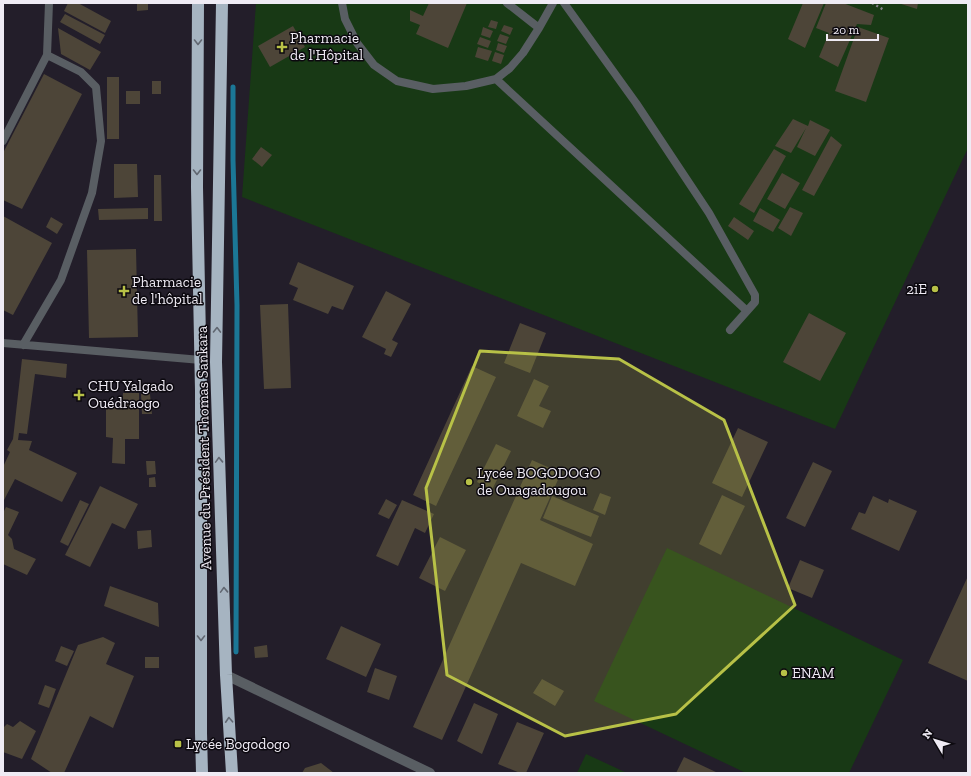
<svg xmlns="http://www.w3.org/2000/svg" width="971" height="776" font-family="'Zilla Slab',serif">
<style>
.green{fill:#183915}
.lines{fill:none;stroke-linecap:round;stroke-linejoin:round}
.stream{stroke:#1b7796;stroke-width:5}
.building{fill:#4d4538}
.path{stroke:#86818c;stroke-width:2.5;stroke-dasharray:2 3;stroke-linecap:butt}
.lane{stroke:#595e63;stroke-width:8}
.street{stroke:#595e63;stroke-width:10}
.highway{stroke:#a6b4c1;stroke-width:12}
.oneway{stroke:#616771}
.marked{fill:#b8c147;fill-opacity:0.2;stroke:#b8c147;stroke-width:3;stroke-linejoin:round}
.poi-dot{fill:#b8c147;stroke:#0c090f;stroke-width:1.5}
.labels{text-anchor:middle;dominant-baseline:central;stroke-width:3;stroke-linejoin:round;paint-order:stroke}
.poi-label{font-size:15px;fill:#efebf4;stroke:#0c090f;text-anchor:start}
.street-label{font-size:15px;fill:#efebf4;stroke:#0c090f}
</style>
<rect width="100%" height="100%" fill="#231e2a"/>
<!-- green -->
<path class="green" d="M256 3H968V148L835 429 242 197Z
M667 548 903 660 849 773H746L594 701Z
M586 754 627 773H577Z"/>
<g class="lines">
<!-- stream -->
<path class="stream" d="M233 87V160L237 305 236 652"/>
</g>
<!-- building -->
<path class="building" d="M68 3H78L111 21 105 33 64 11Z
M137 3H148V10L137 11Z
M429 3H467L448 48 416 34 420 25 410 21V10L423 16Z
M803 3H824L805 48 788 39Z
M826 3H843L874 15 871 25 857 24 838 67 819 57 829 33 816 28Z
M898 3H918L917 9Z
M65 14 105 35 100 44 60 22Z
M491 20 498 22 496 29 488 27Z
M504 25 513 28 510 35 501 31Z
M293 26 305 47 270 67 258 46Z
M483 27 493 31 490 38 481 35Z
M858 27 889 38 866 102 835 91Z
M58 28 101 52 90 70 61 54Z
M500 34 509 37 506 44 497 41Z
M480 37 491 41 488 48 477 44Z
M498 43 507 46 504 53 496 50Z
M478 47 492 51 488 61 475 57Z
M495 52 504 55 501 64 492 61Z
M44 74 82 94 22 209 3 200V153Z
M107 77H119V139H107Z
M152 81H161V94H152Z
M126 91H140V104H126Z
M793 119 808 126 810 120 830 130 815 156 797 147 806 128 791 153 775 146Z
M831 136 842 145 814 196 802 190Z
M261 147 272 155 262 167 252 159Z
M774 149 786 156 754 213 739 204Z
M114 164H137L138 197 114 198Z
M782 173 800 183 785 209 767 199Z
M154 175H161L162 221H154Z
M790 207 803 213 791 236 778 228Z
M148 208V219L99 220 98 209Z
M760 208 780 220 773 232 753 221Z
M3 216 52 243 13 315 3 310Z
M51 217 63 224 57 234 46 227Z
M734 217 754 231 748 240 728 226Z
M136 249 138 337 89 338 87 250Z
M298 262 354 286 343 310 332 306 328 314 293 300 298 288 289 284Z
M386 291 411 304 392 340 398 343 391 357 384 354 386 349 362 337Z
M288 304 291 388 264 389 260 305Z
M809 313 846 333 820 381 783 362Z
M520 323 546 333 530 373 504 363Z
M22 359 67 364 66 378 35 374 27 434 19 433 18 440 32 441 29 450 77 473 62 502 15 479 3 502V467L10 452 7 450 13 439Z
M472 366 496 377 436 506 413 495Z
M534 379 549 386 539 406 551 411 543 428 517 416Z
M123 393H139V439H125V464L112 463 113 438 106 437V406L122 407Z
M141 394H150L152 414H142Z
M738 428 768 442 742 497 712 483Z
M496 444 511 451 492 490 477 482Z
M532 460 561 473 540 520 593 544 575 586 521 563 442 740 413 727Z
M146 461H155L156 474 147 475Z
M813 462 832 471 805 527 786 518Z
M155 477 156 487H149V478Z
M100 486 138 504 125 529 112 523 90 567 65 555Z
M600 493 611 497 605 515 593 510Z
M722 495 745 506 721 555 699 544Z
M552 496 599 516 591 537 543 518Z
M873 496 888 503 889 499 917 511 899 551 851 529 859 512 865 514Z
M386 499 397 505 389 519 378 514Z
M80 500 89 504 68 546 60 542Z
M402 500 434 514 425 533 415 528 398 566 376 556Z
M6 507 19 512 8 535 12 539 14 549 36 559 27 575 3 564V513Z
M151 530 152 547 138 549 137 531Z
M440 537 466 550 445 591 419 578Z
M800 560 824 570 812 598 788 588Z
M968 576V681L928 663Z
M110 586 158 603 159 627 104 606Z
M341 626 381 644 366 677 326 659Z
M103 637 115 643 106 664 134 676 113 728 90 716 64 773H52L31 759 78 645Z
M267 645 268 657 255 658 254 647Z
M61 646 74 651 67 666 55 661Z
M145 657H159V668H145Z
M375 668 397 676 389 700 367 692Z
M542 679 564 691 555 706 533 693Z
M45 685 56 689 49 708 38 704Z
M474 703 498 714 482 754 457 741Z
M20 721 36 731 22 759 3 752V728L7 724 13 727Z
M517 722 544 733 526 773H520L498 764Z
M684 757 718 773H676Z
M321 763 334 773H302L305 768Z"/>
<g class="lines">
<!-- path -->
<path class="path" d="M872 3 884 10"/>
<!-- lane -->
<path class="lane" d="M342 3 345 19 357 43 374 65 397 81 433 89 466 86 496 79 510 68 523 53 539 28 553 3
M507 3 539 28
M564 3 636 103 709 213 755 295V302L730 330
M496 79 747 311
M3 141 47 55 49 3
M3 343 201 360
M23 345 61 280 92 193 101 141 96 87 81 72 47 55"/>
<!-- street -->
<path class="street" d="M226 675 430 773"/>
<!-- highway -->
<path class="highway" d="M198 3 197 187 201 390V733L202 773
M222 3 216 362 226 675 232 773"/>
</g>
<!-- one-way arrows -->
<defs><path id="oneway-chevron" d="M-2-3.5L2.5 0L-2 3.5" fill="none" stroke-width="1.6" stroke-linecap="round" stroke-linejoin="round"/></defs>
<g class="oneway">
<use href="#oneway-chevron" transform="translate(198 42) rotate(90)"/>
<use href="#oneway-chevron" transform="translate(197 172) rotate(90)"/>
<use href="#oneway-chevron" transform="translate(217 330) rotate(-89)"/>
<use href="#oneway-chevron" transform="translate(219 460) rotate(-92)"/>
<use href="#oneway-chevron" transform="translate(224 590) rotate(-92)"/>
<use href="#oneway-chevron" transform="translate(201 638) rotate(90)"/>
<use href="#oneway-chevron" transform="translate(229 720) rotate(-93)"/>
</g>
<!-- marked area -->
<path class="marked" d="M480 351 619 359 724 420 795 605 676 714 565 736 447 675 426 488Z"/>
<!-- markers -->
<g class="poi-dot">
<path d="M280 41h4v4h4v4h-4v4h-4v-4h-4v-4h4z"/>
<circle cx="935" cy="289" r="4"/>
<path d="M122 285h4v4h4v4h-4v4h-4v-4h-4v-4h4z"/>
<path d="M77 389h4v4h4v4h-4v4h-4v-4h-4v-4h4z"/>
<circle cx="469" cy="482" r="4"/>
<circle cx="784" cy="673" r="4"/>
<rect x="174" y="740" width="8" height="8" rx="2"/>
</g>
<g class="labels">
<!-- poi labels -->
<g class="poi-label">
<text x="290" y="38">Pharmacie<tspan x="290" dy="17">de l'Hôpital</tspan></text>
<text x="132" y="282">Pharmacie<tspan x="132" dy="17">de l'hôpital</tspan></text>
<text x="927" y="289" text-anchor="end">2iE</text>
<text x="88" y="386">CHU Yalgado<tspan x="88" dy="17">Ouédraogo</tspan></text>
<text x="477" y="473">Lycée BOGODOGO<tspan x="477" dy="17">de Ouagadougou</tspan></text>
<text x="792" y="673">ENAM</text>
<text x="186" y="744">Lycée Bogodogo</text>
</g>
<!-- street labels -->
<g class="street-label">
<text transform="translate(204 448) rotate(-91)">Avenue du Président Thomas Sankara</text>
</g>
</g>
<!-- border -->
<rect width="971" height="776" fill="none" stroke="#efebf4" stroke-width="8"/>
<!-- north arrow -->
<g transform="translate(935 740) rotate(308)" stroke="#0c090f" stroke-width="3" paint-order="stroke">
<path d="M0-3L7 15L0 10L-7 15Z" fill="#efebf4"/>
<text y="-6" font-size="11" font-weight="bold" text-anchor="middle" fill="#efebf4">N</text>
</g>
<!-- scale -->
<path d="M827 34v6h51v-6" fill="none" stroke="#efebf4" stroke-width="2"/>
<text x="833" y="34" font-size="12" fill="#efebf4" stroke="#0c090f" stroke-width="3" paint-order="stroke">20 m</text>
</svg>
